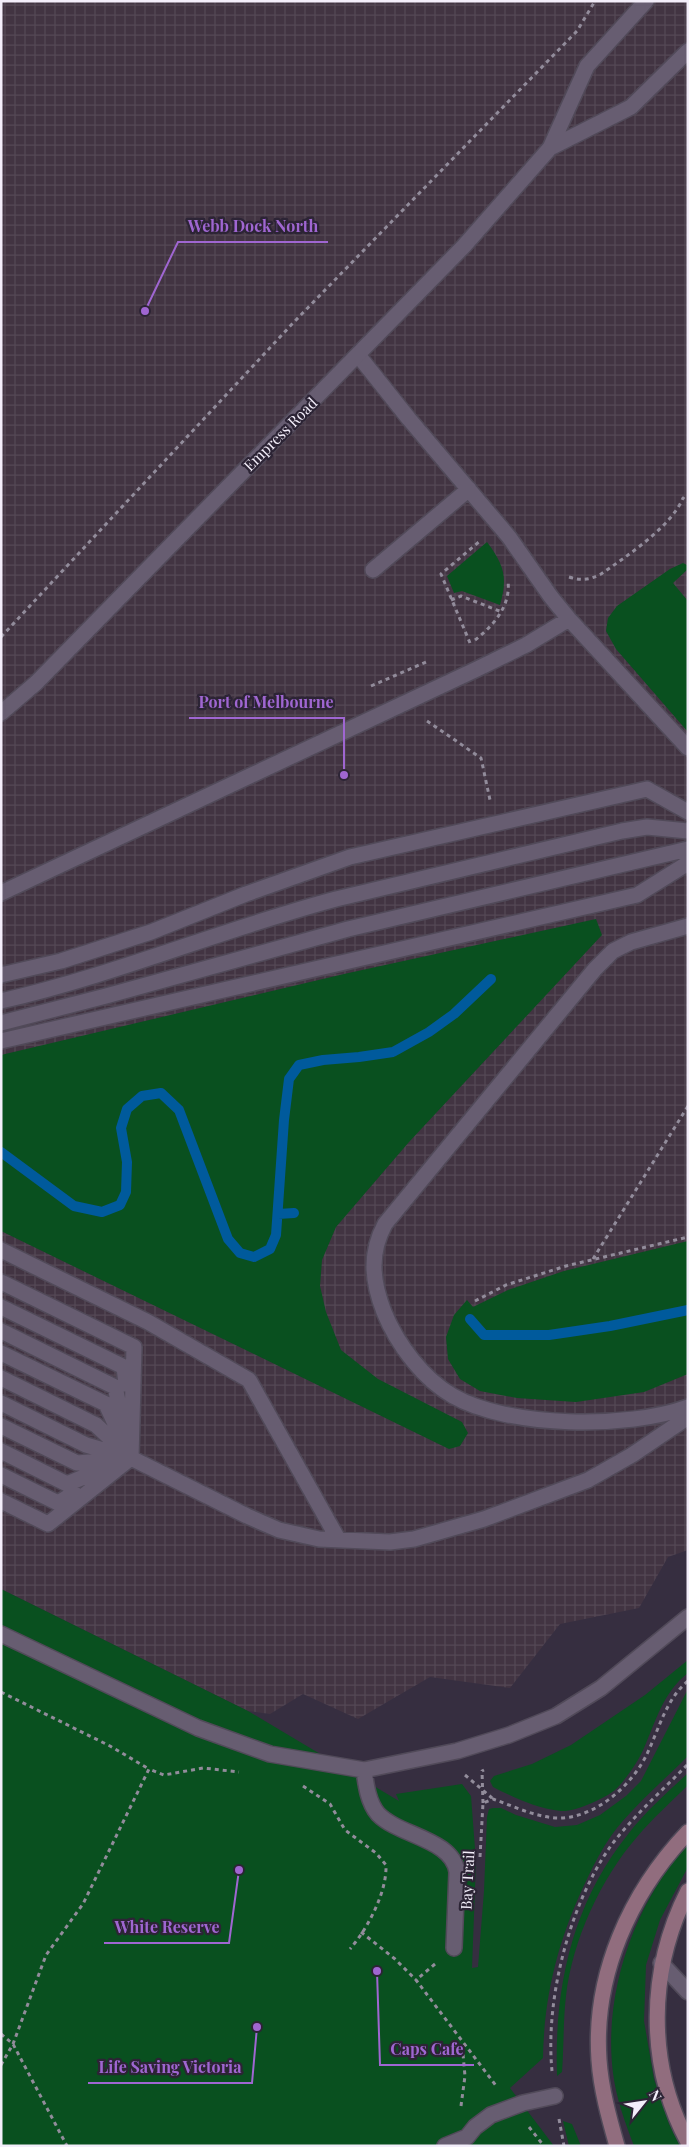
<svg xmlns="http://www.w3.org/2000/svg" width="689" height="2147" font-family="'Playfair Display',serif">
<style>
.industrial{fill:url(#industrial-grid)}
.green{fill:#09501f}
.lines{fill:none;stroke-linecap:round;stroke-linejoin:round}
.stream{stroke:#005a9c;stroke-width:10}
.lane-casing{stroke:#514a59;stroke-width:18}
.street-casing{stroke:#514a59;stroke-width:18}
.secondary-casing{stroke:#514a59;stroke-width:18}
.path{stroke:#928c9b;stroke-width:3;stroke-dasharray:4 4;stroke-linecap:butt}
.lane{stroke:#675d71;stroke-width:15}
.street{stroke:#675d71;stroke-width:15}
.secondary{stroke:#916d7e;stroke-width:15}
.labels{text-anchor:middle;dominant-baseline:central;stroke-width:4.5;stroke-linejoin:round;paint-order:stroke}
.street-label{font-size:15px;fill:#f3eefa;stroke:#2c2435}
.leader{fill:none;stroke:#9f66d1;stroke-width:2}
.callout-dot{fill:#9f66d1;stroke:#2c2435;stroke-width:2}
.callout-label{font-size:16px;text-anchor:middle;font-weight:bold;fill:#9f66d1;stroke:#2c2435;stroke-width:4.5;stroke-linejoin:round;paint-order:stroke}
</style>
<defs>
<pattern id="industrial-grid" width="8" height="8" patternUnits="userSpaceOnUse" patternTransform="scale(1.25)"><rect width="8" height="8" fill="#423442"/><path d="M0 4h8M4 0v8" fill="none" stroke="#544855"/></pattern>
</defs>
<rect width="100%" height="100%" fill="#362e40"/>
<!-- industrial -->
<path class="industrial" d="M1 1H688V1550L668 1557 639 1608 560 1624 510 1688 430 1677 358 1719 303 1694 270 1714 248 1711 1 1589Z"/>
<!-- green -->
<path class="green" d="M487 542C504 565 508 577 500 605L462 591 454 593 447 576Z
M683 563 687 565 688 569 673 583 688 601V732L616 649 606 631 608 618 617 606 670 569Z
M596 919 602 935 409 1142 336 1227 322 1260 320 1286 326 1312 341 1350 378 1379 462 1422 468 1433 460 1446 449 1449 1 1231V1055L344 974Z
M688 1241V1374L644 1392 576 1402 517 1398 480 1391 460 1379 448 1359 446 1337 454 1315 467 1300 473 1307 508 1290 564 1271Z
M1 1589 248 1711 399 1801 396 1794 462 1784 471 1796 476 1862 472 1968 478 1967 484 1891 487 1817 489 1809 493 1808H501L516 1815 555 1827 577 1825 600 1815 626 1796 641 1781 688 1689V1756C663 1781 632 1807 611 1836 602 1849 594 1864 587 1879 559 1937 544 1994 543 2058L510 2088 554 2146H1Z
M688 1660V1673C663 1692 656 1721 644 1748 639 1760 628 1776 619 1786 610 1797 575 1812 561 1811 537 1809 513 1797 493 1787L490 1781 494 1776 532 1764 571 1745 645 1695Z
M688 1773V1785C671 1802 652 1819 637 1837 601 1878 572 1941 566 1996 563 2021 564 2047 562 2072L557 2076C554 1988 572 1903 629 1833 646 1811 668 1792 688 1773Z
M688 1844V1867L660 1920 646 1965 644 2021 654 2079 669 2124 680 2146H634C625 2122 616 2098 613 2073 603 1993 634 1904 688 1844Z
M563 2121 572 2124 581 2146H569Z"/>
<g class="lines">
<!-- stream -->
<path class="stream" d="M1 1152 74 1206 102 1212 120 1205 126 1192 127 1162 121 1128 127 1109 142 1096 161 1093 179 1110 228 1239 240 1253 254 1257 270 1249 276 1235 284 1120 289 1079 299 1065 323 1060 359 1057 393 1052 429 1032 454 1014 491 979
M278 1214 294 1213
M470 1319 484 1335H549L610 1326 688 1310"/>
<defs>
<path id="lane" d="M358 355 409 419 509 537 551 597 569 619 688 748
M373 570 469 489
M1 893 477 669 526 645 569 619
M688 926 631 942 613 951 595 969 385 1224C369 1254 372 1281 384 1312 397 1344 423 1379 453 1396 509 1428 628 1429 688 1407
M1 975 61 961 151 932 246 894 350 857 647 789 688 812
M1 1001C115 975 223 929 336 899L622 831 647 827 688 831
M1 1023 106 996 348 929 688 849
M1 1041 637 895 688 863
M1 1250 148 1322 249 1380 338 1539
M1 1282 134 1347 131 1458
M1 1307 124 1367 126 1384
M1 1331 115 1387 126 1437
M1 1353 106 1404 118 1430
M1 1378 96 1425 130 1457
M1 1403 86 1445 131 1458 247 1516 279 1530 319 1539 390 1542 414 1539 484 1519 588 1480 632 1455 688 1417
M1 1426 77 1463 112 1460
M1 1451 67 1484 115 1464
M1 1475 58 1503 74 1493
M1 1501 48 1524 131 1458
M1 1634 198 1728 270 1754 364 1770 457 1751 509 1735 556 1716 601 1688 688 1617
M364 1770C366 1785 368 1802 378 1814 399 1836 453 1839 457 1872L454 1948
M445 2146 467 2137 475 2127 491 2115 523 2103 555 2096"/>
<path id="street" d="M550 148 631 107 688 51
M1 713 36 683 464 246 550 148 587 66 646 1
M661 1963 688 1992"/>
<path id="secondary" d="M688 1891C648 1970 646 2064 688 2142
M617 2146C609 2118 601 2089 599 2060 593 1975 630 1893 688 1832"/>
</defs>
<!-- lane casing -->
<use href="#lane" class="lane-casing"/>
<!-- street casing -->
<use href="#street" class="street-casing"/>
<!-- secondary casing -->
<use href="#secondary" class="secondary-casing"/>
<!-- path -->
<path class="path" d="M569 577C582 581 589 580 601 574 627 556 671 527 683 498L688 502
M451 600 461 596 502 612
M1 637 293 323 577 31 595 1
M475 640C493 626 511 606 508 581
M470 643 441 574 480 541
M371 686 426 662
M427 721 481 758 490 800
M593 1259 688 1106
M475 1301 506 1285 566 1266 688 1237
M1 1692 110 1746 149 1769
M465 1775 492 1798
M303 1786 330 1804 345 1830 376 1853 386 1865C387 1892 368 1928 350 1949
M483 1803 482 1771 484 1770
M480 1857 483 1803 493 1799C513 1806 533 1816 555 1818 593 1820 631 1787 647 1754 659 1729 666 1699 688 1681
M361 1932 395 1959 416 1980
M435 1964 416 1980 497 2087
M1 2034 13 2044 67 2146
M1 2065 13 2044 46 1955 83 1904 149 1769 164 1775 203 1768 239 1772
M552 2071C545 2000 569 1906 610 1847 632 1817 662 1791 688 1764
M461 2106 465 2076 462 2043
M559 2119 564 2146
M529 2127 544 2146"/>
<!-- lane -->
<use href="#lane" class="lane"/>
<!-- street -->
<use href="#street" class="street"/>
<!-- secondary -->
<use href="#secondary" class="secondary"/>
</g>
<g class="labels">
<!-- street labels -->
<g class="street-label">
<text transform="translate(280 434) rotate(-45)">Empress Road</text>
<text transform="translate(467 1880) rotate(-87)">Bay Trail</text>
</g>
</g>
<!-- callouts -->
<path class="leader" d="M145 311L178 242H328M344 775L344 718H189M239 1870L229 1943H104M377 1971L380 2065H474M257 2027L252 2083H88"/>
<g class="callout-dot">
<circle cx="145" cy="311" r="5"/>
<circle cx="344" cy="775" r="5"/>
<circle cx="239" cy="1870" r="5"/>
<circle cx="377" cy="1971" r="5"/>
<circle cx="257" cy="2027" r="5"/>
</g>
<g class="callout-label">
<text x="253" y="232">Webb Dock North</text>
<text x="266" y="708">Port of Melbourne</text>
<text x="167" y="1933">White Reserve</text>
<text x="427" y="2055">Caps Cafe</text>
<text x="170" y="2073">Life Saving Victoria</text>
</g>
<!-- border -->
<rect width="689" height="2147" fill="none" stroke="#f3eefa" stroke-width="5"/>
<!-- north arrow -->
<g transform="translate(644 2102) rotate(60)" stroke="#2c2435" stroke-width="4" paint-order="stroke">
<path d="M0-4L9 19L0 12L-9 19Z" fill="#f3eefa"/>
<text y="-8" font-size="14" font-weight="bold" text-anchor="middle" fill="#f3eefa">N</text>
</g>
</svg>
